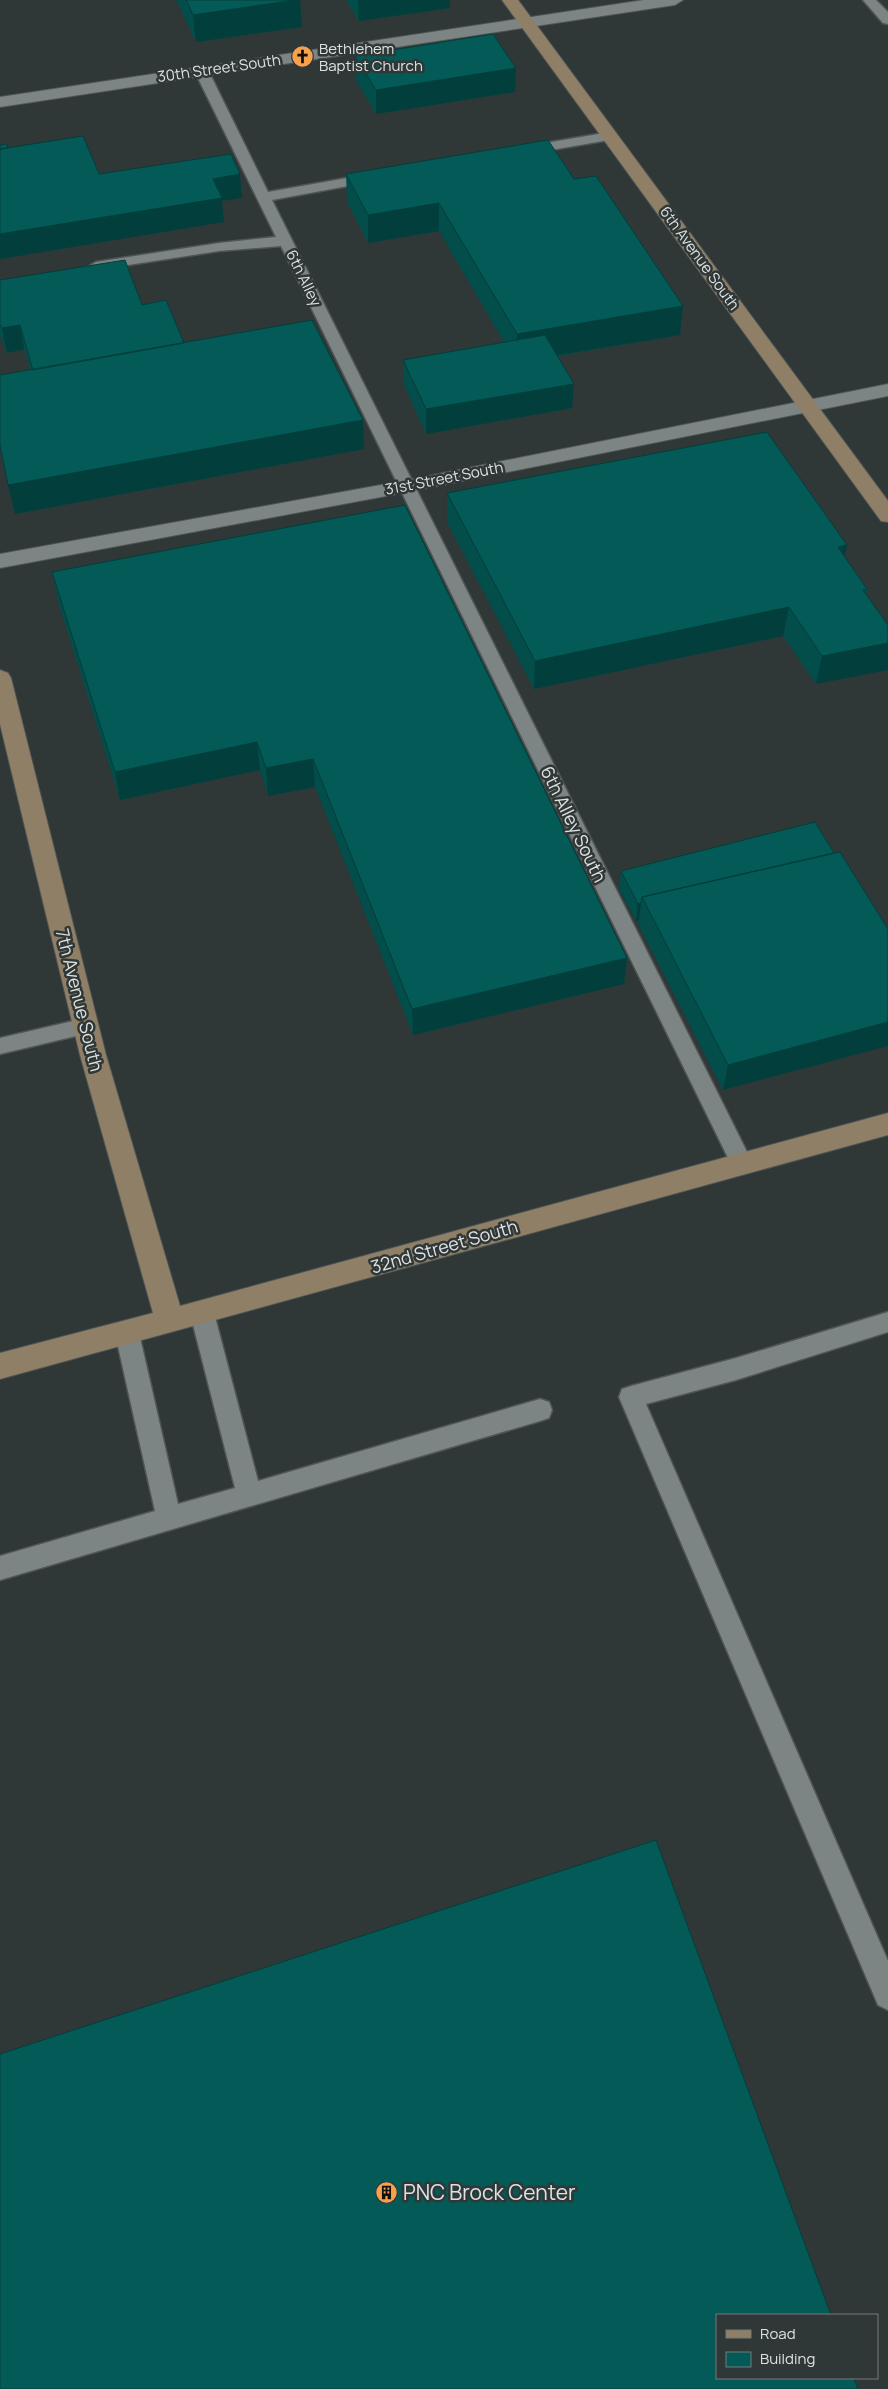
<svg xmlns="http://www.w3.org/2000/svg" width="888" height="2389" font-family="Manrope,sans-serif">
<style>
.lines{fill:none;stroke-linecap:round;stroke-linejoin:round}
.lane-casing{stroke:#4f5555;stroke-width:3}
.street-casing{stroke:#4f5555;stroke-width:2}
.secondary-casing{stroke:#4f5555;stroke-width:2}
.lane{fill:#7d8584;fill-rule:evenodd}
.street{fill:#7d8584;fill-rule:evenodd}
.secondary{fill:#8f7f66;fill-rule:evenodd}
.wall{fill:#034d4a}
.shaded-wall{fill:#023f3c}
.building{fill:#035a56;stroke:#023f3c}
.labels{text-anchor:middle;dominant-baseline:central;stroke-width:5;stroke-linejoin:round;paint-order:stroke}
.far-poi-label{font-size:15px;fill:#dde1e1;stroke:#303737;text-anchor:start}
.far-street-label{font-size:15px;fill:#dde1e1;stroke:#303737}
.street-label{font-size:18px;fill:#dde1e1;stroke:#303737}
.near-poi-label{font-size:21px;fill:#dde1e1;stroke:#303737;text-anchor:start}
</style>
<rect width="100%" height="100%" fill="#303737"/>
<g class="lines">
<defs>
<path id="lane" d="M863 0H876L888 12V24L883 23Z
M201 66 208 70 268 192 375 173 382 177 375 181 272 200 752 1162 749 1168 741 1171 733 1168 281 246 219 251 96 270 89 266 96 262 219 243 276 237 194 70Z
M610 132 615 133 617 136 615 139 522 155 515 151 522 147Z
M86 1018 93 1020 97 1026 93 1032 0 1054V1038Z
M202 1303 210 1306 214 1313 258 1481 540 1399 549 1402 552 1410 549 1418 540 1421 0 1580V1556L155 1511 115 1333 119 1326 127 1323 135 1326 139 1333 178 1504 235 1488 190 1313 194 1306Z
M888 1312V1332L736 1380 646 1404 888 1961V2010L878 2005 619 1397 622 1389 631 1386 736 1358Z"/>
<path id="street" d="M644 0H683L675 5 0 107V97Z
M888 384V396L408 492 0 568V554L408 480Z"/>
<path id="secondary" d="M502 0H518L888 501V522L881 521Z
M0 670 8 673 11 678 106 1055 180 1306 888 1113V1135L0 1379V1353L153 1313 80 1055 0 724Z"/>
</defs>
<!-- lane casing -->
<use href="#lane" class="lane-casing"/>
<!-- street casing -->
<use href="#street" class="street-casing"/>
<!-- secondary casing -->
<use href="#secondary" class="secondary-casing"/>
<!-- lane -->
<use href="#lane" class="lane"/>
<!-- street -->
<use href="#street" class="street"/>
<!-- secondary -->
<use href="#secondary" class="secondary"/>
</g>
<!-- wall -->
<path class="wall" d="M176 0H300L302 27 196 42Z
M346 0H450V8L359 21Z
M355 56 516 68 515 92 376 114 356 80Z
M346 174 574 179 680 335 557 356 574 384 572 408 426 434 404 385 403 360 504 342 439 231 368 243 347 202Z
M0 280 142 305 184 343 364 449 15 514 8 485 31 370 24 349 7 353 0 336Z
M447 493 847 545 844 556 867 589 866 595 816 684 783 636 534 689 447 522Z
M52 572 627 958 624 984 413 1035 315 787 268 796 260 770 120 800 58 601Z
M815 822 723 1090 638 924 639 920 636 921 619 889 621 871Z"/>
<!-- shaded-wall -->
<path class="shaded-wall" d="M296 0H300L302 27 196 42 193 15Z
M358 0H450V8L359 21Z
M516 68 515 92 376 114V90Z
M240 174 242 198 222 201 224 222 0 259V234L213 179Z
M439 203V231L368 243V215Z
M683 306 680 335 516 362 517 334Z
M20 325 24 349 7 353 2 328Z
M574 384 572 408 426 434V409Z
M363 420 364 449 15 514 8 485Z
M847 545 841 573 838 547Z
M789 607 783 636 534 689 535 661Z
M888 643V670L816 684 822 656Z
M257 742 260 770 120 800 115 772Z
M313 759 315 787 268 796 266 768Z
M641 903 639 920 636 921 638 904Z
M627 958 624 984 413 1035 412 1009Z
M888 1022V1046L723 1090 728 1065Z"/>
<!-- building -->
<path class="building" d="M186 0H296L193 15Z
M493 34 516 68 376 90 355 56Z
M83 136 99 174 231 154 240 174 213 179 222 198 0 234V149Z
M548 140 574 179 596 176 683 306 517 334 439 203 368 215 346 174Z
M7 144 8 148 0 149V145Z
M125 260 142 305 166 300 184 343 33 370 20 325 2 328 0 324V280Z
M312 320 363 420 8 485 0 445V375Z
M545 335 574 384 426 409 403 360Z
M767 432 847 545 838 547 867 589 863 590 888 625V643L822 656 789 607 535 661 447 493Z
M405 505 627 958 412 1009 313 759 266 768 257 742 115 772 52 572Z
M815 822 834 853 642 897 641 903 638 904 621 871Z
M840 852 888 929V1022L728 1065 642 897Z
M656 1840 831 2315H717V2378H854L858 2389H0V2054Z"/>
<!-- icons -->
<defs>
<symbol id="church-disc" viewBox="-11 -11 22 22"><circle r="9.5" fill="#f8a14a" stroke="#303737"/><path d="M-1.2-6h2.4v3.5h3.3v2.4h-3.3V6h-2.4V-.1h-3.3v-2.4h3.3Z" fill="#111"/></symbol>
<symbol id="building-disc" viewBox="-11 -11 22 22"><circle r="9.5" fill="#f8a14a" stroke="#303737"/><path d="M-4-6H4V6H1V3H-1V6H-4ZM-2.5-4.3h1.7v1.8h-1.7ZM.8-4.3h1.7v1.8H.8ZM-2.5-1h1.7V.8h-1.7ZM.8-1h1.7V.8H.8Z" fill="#111"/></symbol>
</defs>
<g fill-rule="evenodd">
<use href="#church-disc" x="290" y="44" width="25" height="25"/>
<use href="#building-disc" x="374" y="2180" width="25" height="25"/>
</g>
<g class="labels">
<!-- far-poi labels -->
<g class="far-poi-label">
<text x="319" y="48">Bethlehem<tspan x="319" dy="17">Baptist Church</tspan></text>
</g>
<!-- far-street labels -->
<g class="far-street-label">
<text transform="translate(219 68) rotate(-8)">30th Street South</text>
<text transform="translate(700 258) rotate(54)">6th Avenue South</text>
<text transform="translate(304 278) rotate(64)">6th Alley</text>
<text transform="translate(444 478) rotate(-11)">31st Street South</text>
</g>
<!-- street labels -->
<g class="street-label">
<text transform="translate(574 824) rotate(64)">6th Alley South</text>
<text transform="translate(80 1000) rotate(76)">7th Avenue South</text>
<text transform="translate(444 1246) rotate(-16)">32nd Street South</text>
</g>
<!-- near-poi labels -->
<g class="near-poi-label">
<text x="403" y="2192">PNC Brock Center</text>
</g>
</g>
<!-- legend -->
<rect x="716" y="2314" width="162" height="65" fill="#303737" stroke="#757b7b"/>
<rect x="726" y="2330" width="25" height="8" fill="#8f7f66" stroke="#757b7b"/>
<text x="760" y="2339" font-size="15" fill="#dde1e1">Road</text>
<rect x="726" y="2352" width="25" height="15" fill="#035a56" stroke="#757b7b"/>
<text x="760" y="2364" font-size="15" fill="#dde1e1">Building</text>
</svg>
